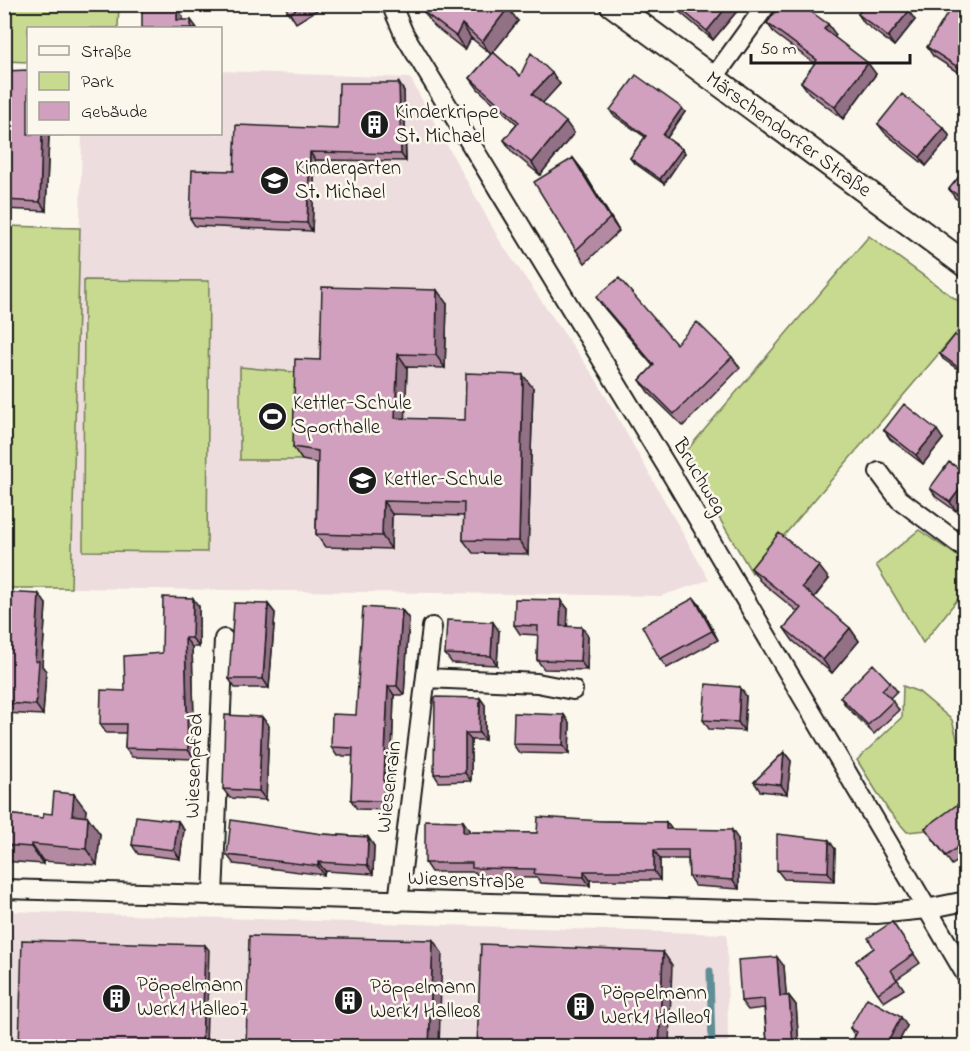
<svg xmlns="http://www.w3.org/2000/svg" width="970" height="1051" font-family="'Indie Flower',sans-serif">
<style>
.built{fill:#eeddde}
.green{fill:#c7da8f;stroke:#727b56;stroke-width:1.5}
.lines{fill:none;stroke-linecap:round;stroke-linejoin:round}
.stream{stroke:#5f8e97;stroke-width:7}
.minor-casing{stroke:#1c1c1c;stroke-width:22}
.tertiary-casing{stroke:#1c1c1c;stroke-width:28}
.minor{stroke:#fbf7ec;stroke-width:18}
.tertiary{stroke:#fbf7ec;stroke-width:24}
.wall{fill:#b48aa3;stroke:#1c1c1c;stroke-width:1.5}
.shaded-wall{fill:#927085;stroke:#1c1c1c;stroke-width:1.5}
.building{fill:#d1a0be;stroke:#1c1c1c;stroke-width:1.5}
.labels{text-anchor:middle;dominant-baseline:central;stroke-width:5;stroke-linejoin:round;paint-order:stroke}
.poi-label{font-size:21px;fill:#1c1c1c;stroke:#fbf7ec;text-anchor:start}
.street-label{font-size:21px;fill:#1c1c1c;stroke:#fbf7ec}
</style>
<rect width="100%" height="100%" fill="#fbf7ec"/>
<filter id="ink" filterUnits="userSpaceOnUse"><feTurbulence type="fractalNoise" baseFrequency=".0167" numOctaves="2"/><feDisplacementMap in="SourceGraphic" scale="12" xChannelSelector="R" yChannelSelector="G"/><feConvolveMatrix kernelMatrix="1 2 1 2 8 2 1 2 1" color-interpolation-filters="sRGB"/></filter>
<g filter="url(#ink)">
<!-- built -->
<path class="built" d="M221 71 410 78 501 243 596 379 709 580 661 596 71 588 82 134H220Z
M5 911 727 934 728 1046H5Z"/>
<!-- green -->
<path class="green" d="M4 5H119L118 28H28V62L5 61Z
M5 226 80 228 71 588H5Z
M869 236 965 306V323L752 573 682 456Z
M84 280 209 281 207 552 83 551Z
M240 367 305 373 302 460H240Z
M919 530 966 562 965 590 923 643 876 565Z
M903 686 919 692 952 720 958 742V762L965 775 962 800 951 811 928 830 907 832 888 810 857 760 902 717Z"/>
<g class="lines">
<!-- stream -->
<path class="stream" d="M710 971 712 1046"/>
<defs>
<path id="minor" d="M391 4 404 34 672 475 966 975
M712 80 767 4
M879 472 899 499 966 549
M426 678 537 683 573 690
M4 889 877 914 926 909 966 901
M213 896 224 639
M398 902 432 627"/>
<path id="tertiary" d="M612 4 966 265"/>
</defs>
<!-- minor casing -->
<use href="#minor" class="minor-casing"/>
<!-- tertiary casing -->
<use href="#tertiary" class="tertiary-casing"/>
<!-- minor -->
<use href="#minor" class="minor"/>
<!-- tertiary -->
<use href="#tertiary" class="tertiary"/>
</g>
<!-- wall -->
<path class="wall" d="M284 4H327L296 23Z
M670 4H743L713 40Z
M961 5 965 77 933 56 927 47Z
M424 12 518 21 493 52 520 76 552 73 560 84 542 103 574 133 540 175 512 152 504 140 517 124 478 89 470 78 491 54 471 38 465 50 433 25Z
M858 14 915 20 894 46 864 23Z
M767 23 836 35 834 37 876 74 843 119 809 93 801 82 815 64 775 34Z
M4 71 28 134H63V135H49L46 211 4 209Z
M404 91 406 161 315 160 312 231 195 226 190 218 234 171 338 129Z
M610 110 685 112 667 138 682 149 685 153 664 184 633 162 630 158 645 137 613 115Z
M878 124 944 128 950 137 926 166 885 133Z
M573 158 583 171 619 231 585 263 576 250Z
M966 168V205L955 198 949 189Z
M596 297 676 344 732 357 740 368 683 426 648 392 640 380 653 366 605 309Z
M447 304 445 368 407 367 405 419 465 420 533 388 528 554 473 553 463 540 464 516 392 514 391 549 325 547 316 534 317 463 302 460 293 447 320 360Z
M966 341V375L943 359 940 354Z
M884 430 943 439 923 464 890 439Z
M966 473V498L956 511 936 497 930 488Z
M751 568 829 579 814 598 850 628 859 641 832 673 793 641 784 628 798 612 760 581Z
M4 592 46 604 42 666 46 671 43 715 4 713Z
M694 598 701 607 718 640 667 668 660 659Z
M561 600 568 609 567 626 588 636 587 670 544 669 537 660 538 635 520 634 514 625Z
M268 604 275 613 269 688H235L229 679Z
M199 607V647H192L195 759 132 757 125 748 126 733H106L100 724 125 691 162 653Z
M402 610 409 619 404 695H394L390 810 357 809 351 800 353 756H337L331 747 356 715Z
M499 631 497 665 452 663 445 654Z
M890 682 897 691 890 698 899 710 874 734 846 706 840 697Z
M746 696 744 731 709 729 703 720Z
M480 698 485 705V740H471V781L439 782 434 774Z
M564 715 570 724 569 754 519 753 513 744Z
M262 717 269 726 266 800 230 798 223 789Z
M784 752 791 761 787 794 760 791 754 782Z
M966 808V855L952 865 925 828Z
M86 810 85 817 100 834 97 865 43 861V864L4 861V814L43 818 52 814Z
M178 821 184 830 180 859 138 854 132 845Z
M463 821 469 830V832L537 833 602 821 666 822 671 829 738 839 739 889 695 886 689 877 688 859H660V880H590V886L541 883 537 878 479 877 475 872H431L425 863Z
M322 834 368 837 374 846 373 874 325 871 324 875 234 864 227 855Z
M835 849 834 881 784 879 777 870Z
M892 922 920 963 897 979 904 989 884 1002 856 961 874 948Z
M784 966 786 996H789L796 1005 799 1047H740L767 1042 764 1008 748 1010 741 1001Z
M907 1026 896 1047H856L852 1042 855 1036 850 1028Z"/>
<!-- shaded-wall -->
<path class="shaded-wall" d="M729 4H743L713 40 707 31Z
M177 8 183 17V28L177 20Z
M508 8 518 21 491 55 482 42Z
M909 11 915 20 894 46 888 37Z
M191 20 197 28H191Z
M462 24 471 38 465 50 456 36Z
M828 24 836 35 832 40 824 29Z
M966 58 965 77 959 68Z
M868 63 876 74 843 119 835 107Z
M552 73 560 84 540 106 532 94Z
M399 83 404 91 406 161 401 154Z
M682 108 685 112 666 139 663 135Z
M566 122 574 133 540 175 532 163Z
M944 128 950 137 926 166 920 157Z
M42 134H48L49 135 46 211 40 202Z
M682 149 685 153 664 184 660 179Z
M310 152 315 160 312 231 307 223Z
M573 158 583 171 619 231 610 218Z
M437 290 447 304 445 368 436 355Z
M398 354 407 367 405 432 395 418Z
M523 375 533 388 528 554 519 541Z
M937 430 943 439 923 464 916 455Z
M966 481V498L956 511 950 502Z
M383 501 392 514 391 549 382 536Z
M819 566 829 579 811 601 802 587Z
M39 594 46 604 42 666 46 671 43 715 36 705 35 661Z
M193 598 199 607V647L192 638Z
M694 598 701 607 718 640 712 631Z
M561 600 568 609 567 635 560 626Z
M268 604 275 613 269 688 263 679Z
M402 610 409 619 404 695 397 686Z
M493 622 499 631 497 665 491 656Z
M582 627 588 636 587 670 580 661Z
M850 628 859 641 832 673 823 660Z
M185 638 192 647 195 759 188 750Z
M388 686 394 695 390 810 383 801Z
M740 687 746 696 744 731 738 722Z
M480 698 485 705V740L479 733Z
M564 715 570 724 569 754 563 745Z
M262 717 269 726 266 800 259 791Z
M465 733 471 740V781L465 773Z
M784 752 791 761 787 794 781 785Z
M74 794 86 810 84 832 72 815Z
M88 817 100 834 97 865 86 849Z
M178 821 184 830 180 859 174 850Z
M463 821 469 830V841L463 832Z
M666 822 673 831 666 829Z
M732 830 738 839 739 889 733 880Z
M368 837 374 846 373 874 367 865Z
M829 840 835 849 834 881 828 872Z
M31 844 43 861V864L31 847Z
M654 850 660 859V880L654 871Z
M318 862 325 871 324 875 318 866Z
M584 871 590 880V886L584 877Z
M433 940 442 953 439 1047H429Z
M205 945 209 950 206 1047H202Z
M663 952 672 965 669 1047H659Z
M777 957 784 966 787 1005 780 996Z
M789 996 796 1005 799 1047H794L793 1045Z
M901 1017 907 1026 896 1047H885Z
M874 1041 878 1047H871Z"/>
<!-- building -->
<path class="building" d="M284 4H305L289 14Z
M430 4H504L508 8 482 42 462 24 456 36 424 12Z
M675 4H729L707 31Z
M781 4H800L828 24 824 29 868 63 835 107 801 82 817 60 767 23Z
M865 4H900L909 11 888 37 858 14Z
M953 4 961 5 966 4V58L959 68 927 47Z
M142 8H177V20H191V28H142Z
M493 52 520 76 531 53 552 73 532 94 566 122 532 163 504 140 519 122 470 78Z
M28 70V134H42L40 202 4 200V71Z
M636 75 682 108 663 135 682 149 660 179 630 158 646 136 610 110Z
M339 83H399L401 154 310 152 307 223 190 218 192 170 234 171 236 125 338 129Z
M902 94 944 128 920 157 878 124Z
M573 158 610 218 576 250 534 182Z
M966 168V201L949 189Z
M619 278 676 344 697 322 732 357 674 414 640 380 654 365 596 297Z
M322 287 437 290 436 355 398 354 395 418 465 420 466 373 523 375 519 541 463 540 464 503 383 501 382 536 316 534 318 451 293 447 295 359 320 360Z
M955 335 965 342 966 341V373L940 354Z
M904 404 937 430 916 455 884 430Z
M949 462 966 473V481L950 502 930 488Z
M779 533 819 566 802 587 850 628 823 660 784 628 801 608 751 568Z
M4 592 39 594 35 661H39L36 705 4 703Z
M163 597 193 598 192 638H185L188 750 125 748 126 724H100L101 690 125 691 124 656 162 653Z
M694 598 712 631 660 659 642 626Z
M515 599 561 600 560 626 582 627 580 661 537 660 538 626 514 625Z
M234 603 268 604 263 679H229Z
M363 607 402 610 397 686H388L383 801 351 800 353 748 331 747 332 714 356 715Z
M447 620 493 622 491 656 445 654Z
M873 664 890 682 882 690 893 701 868 725 840 697Z
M706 684 740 687 738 722 703 720Z
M435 697 480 698 479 733H465V773L434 774Z
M514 713 564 715 563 745 513 744Z
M225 715 262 717 259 791 223 789Z
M784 752 781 785 754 782Z
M54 792 74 794 72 815 88 817 86 849 31 844V847L4 845V814L43 818 44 813 52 814Z
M961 802 966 808V841L946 856 925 828Z
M136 816 178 821 174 850 132 845Z
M538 817 602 821 666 822V829L732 830 733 880 689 877 688 850H654V871H584V877L534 874 535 869 472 868V863H425V820L463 821V832L537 833Z
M231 820 322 834 368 837 367 865 318 862V866L227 855Z
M777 834 829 840 828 872 777 870Z
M892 922 914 954 891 970 897 980 878 993 856 961 874 948 868 938Z
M249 936 433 940 429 1047H246Z
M22 940 205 945 202 1047H19Z
M481 944 663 952 659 1047H477Z
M777 957 780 996H789L793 1045 779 1047H740V1044L767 1042 764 999 741 1001 738 960Z
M867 998 901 1017 885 1047 874 1041 871 1047H861L852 1042 857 1032 850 1028Z"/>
</g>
<!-- icons -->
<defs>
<symbol id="building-disc" viewBox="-11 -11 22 22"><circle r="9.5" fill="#1c1c1c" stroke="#fbf7ec"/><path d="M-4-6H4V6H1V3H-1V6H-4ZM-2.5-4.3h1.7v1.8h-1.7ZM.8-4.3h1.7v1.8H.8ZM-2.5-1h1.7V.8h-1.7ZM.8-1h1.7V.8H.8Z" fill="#fff"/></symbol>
<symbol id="school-disc" viewBox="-11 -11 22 22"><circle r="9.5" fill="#1c1c1c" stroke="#fbf7ec"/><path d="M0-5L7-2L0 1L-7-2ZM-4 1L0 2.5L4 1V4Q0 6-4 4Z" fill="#fff"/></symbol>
<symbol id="stadium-disc" viewBox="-11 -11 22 22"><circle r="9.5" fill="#1c1c1c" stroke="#fbf7ec"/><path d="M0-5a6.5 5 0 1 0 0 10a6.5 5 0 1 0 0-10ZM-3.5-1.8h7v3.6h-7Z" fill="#fff"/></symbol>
</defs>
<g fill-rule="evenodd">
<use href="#building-disc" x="358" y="108" width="33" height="33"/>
<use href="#school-disc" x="258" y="164" width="33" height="33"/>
<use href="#stadium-disc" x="256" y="400" width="33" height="33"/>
<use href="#school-disc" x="346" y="464" width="33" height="33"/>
<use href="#building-disc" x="100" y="982" width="33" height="33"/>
<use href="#building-disc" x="332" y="984" width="33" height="33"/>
<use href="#building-disc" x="564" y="990" width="33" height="33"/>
</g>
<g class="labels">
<!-- poi labels -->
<g class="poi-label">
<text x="395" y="113">Kinderkrippe<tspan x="395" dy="24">St. Michael</tspan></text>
<text x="295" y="169">Kindergarten<tspan x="295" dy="24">St. Michael</tspan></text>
<text x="293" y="404">Kettler-Schule<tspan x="293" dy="24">Sporthalle</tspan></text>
<text x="384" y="480">Kettler-Schule</text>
<text x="137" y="986">Pöppelmann<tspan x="137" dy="24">Werk1 Halle07</tspan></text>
<text x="370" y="988">Pöppelmann<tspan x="370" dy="24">Werk1 Halle08</tspan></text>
<text x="601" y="994">Pöppelmann<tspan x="601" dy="24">Werk1 Halle09</tspan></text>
</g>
<!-- street labels -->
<g class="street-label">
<text transform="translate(788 135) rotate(36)">Märschendorfer Straße</text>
<text transform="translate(699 477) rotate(59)">Bruchweg</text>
<text transform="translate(195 766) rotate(-88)">Wiesenpfad</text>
<text transform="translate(390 787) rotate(-83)">Wiesenrain</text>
<text transform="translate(466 881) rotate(2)">Wiesenstraße</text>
</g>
</g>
<!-- margin -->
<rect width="970" height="1051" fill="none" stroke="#fbf7ec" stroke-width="24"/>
<rect x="12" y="12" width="946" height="1027" fill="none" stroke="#1c1c1c" stroke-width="2" filter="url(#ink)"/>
<!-- legend -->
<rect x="27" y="27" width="195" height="108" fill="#fbf7ec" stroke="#a29f99" stroke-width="1.5"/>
<rect x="39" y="46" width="30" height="9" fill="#fbf7ec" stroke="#a29f99" stroke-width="1.5"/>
<text x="81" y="57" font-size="18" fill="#1c1c1c">Straße</text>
<rect x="39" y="72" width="30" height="18" fill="#c7da8f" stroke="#a29f99" stroke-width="1.5"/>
<text x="81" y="87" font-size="18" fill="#1c1c1c">Park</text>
<rect x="39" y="102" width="30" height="18" fill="#d1a0be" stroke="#a29f99" stroke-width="1.5"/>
<text x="81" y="117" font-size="18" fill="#1c1c1c">Gebäude</text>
<!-- scale -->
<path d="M751 54v9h159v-9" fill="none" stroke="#1c1c1c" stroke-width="3"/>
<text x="760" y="54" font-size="18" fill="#1c1c1c" stroke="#fbf7ec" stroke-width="4.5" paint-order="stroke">50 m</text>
</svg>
